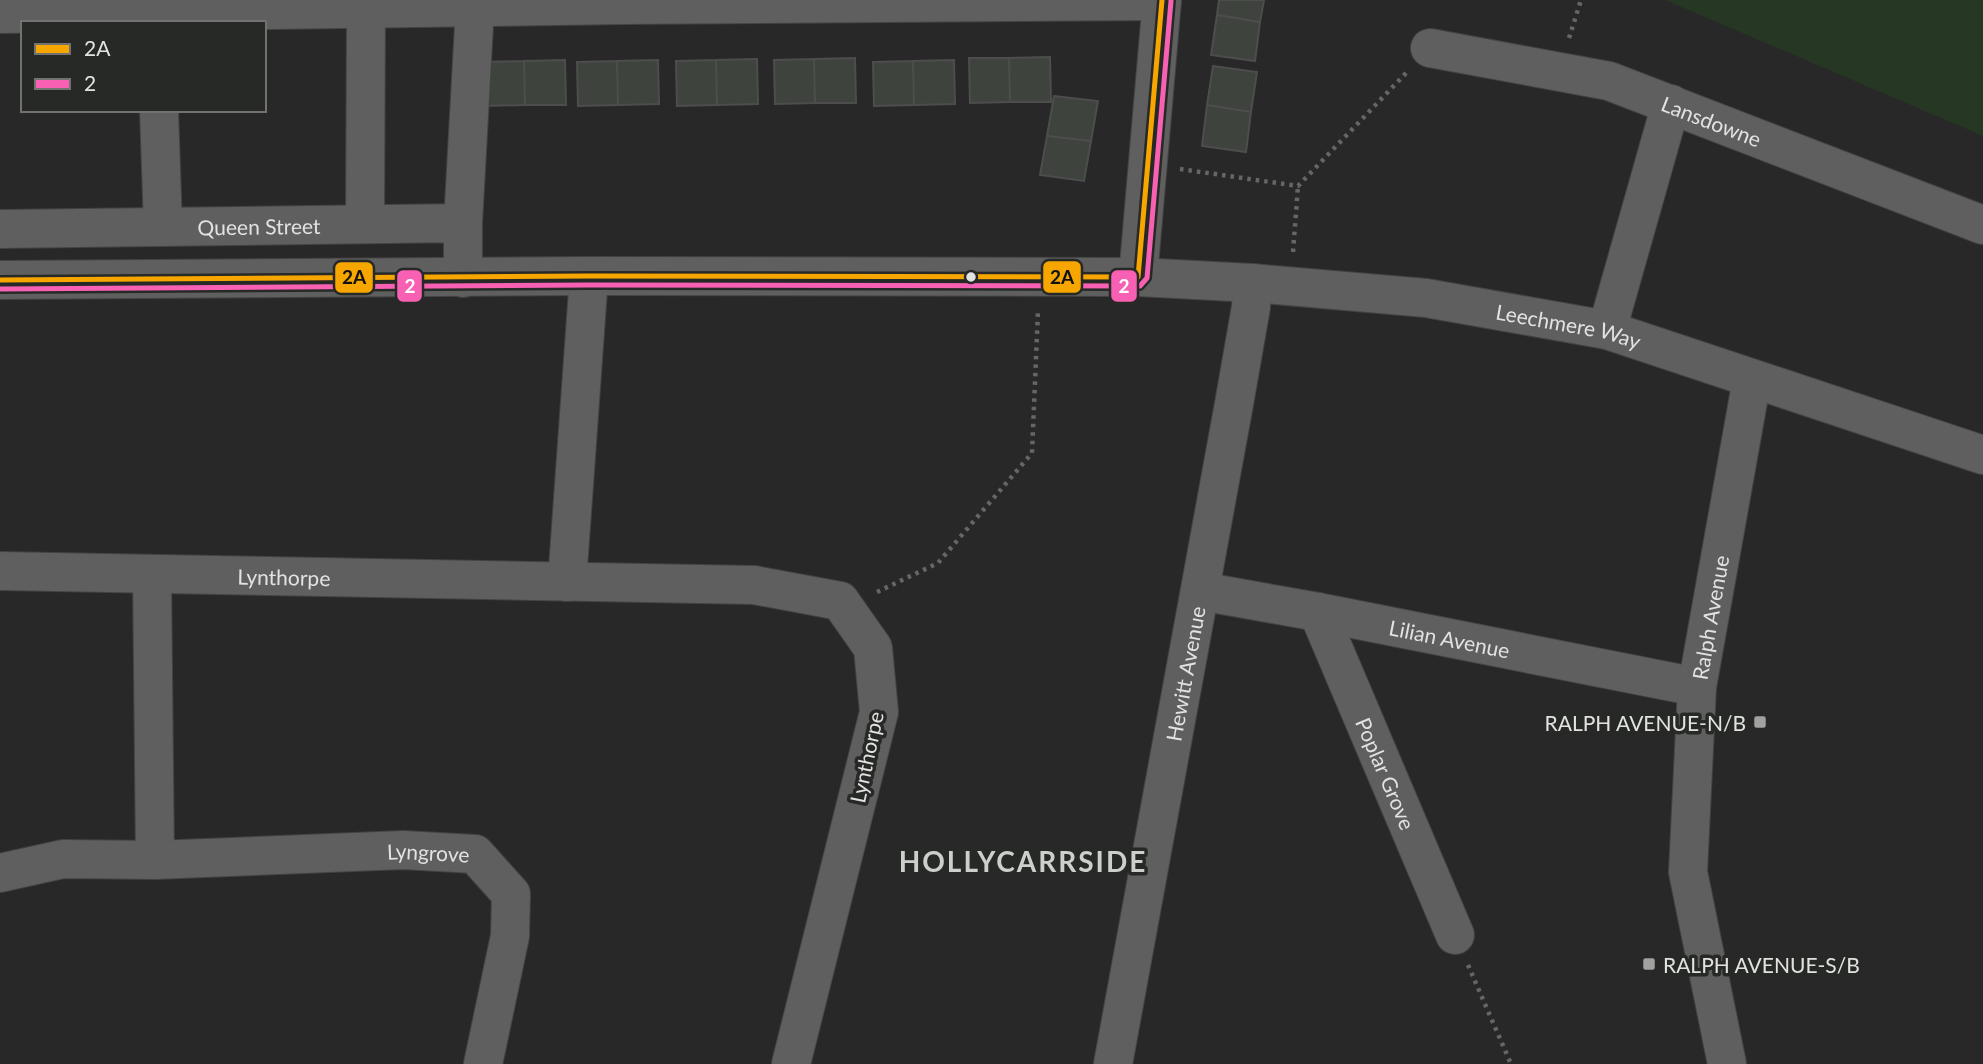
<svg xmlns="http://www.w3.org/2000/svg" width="1983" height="1064" font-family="Lato,sans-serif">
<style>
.green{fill:#263723}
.building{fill:#3e443d;stroke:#4d4d4d;stroke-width:2}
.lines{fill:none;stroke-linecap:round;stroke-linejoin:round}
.minor-casing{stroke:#434343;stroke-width:40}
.path{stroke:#656665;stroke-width:4.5;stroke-dasharray:3.5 5;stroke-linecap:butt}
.minor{stroke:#5e5f5e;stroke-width:38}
.bus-1-casing{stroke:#272927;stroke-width:10}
.bus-2-casing{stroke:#272927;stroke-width:10}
.bus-1{stroke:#f7a600;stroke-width:5}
.bus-2{stroke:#f860b3;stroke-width:5}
.bus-dot{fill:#e2e3e1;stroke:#272927;stroke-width:2.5}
.poi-dot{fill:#a1a2a0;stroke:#272927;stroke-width:2.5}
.labels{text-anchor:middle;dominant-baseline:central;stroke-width:7;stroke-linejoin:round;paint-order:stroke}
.street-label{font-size:21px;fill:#e2e3e1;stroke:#272927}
.poi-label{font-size:21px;fill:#e2e3e1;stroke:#272927;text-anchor:end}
.district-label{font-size:28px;font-weight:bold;letter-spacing:2px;fill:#cccfcc;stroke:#272927}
.line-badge{stroke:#272927;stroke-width:2.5}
.badge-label{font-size:19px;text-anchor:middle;font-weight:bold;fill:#fff}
.pale-badge-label{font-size:19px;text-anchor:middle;font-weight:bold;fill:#111}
</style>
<rect width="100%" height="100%" fill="#282828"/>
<!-- green -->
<path class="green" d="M1665 0H1983V136Z"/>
<!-- building -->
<path class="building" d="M1219 0H1264L1260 22 1217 15Z
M1217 15 1260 22 1255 61 1211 55Z
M1050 57 1051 102H1010L1009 58Z
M855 58 856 103H815L814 59Z
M969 58H1009L1010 102 970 103Z
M757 59 758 104 717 105 716 60Z
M814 59 815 103 775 104 774 60Z
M565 60 566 105H525L524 61Z
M658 60 659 104 618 105 617 61Z
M716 60 717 105 677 106 676 61Z
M954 60 955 104 914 105 913 61Z
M524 61 525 105 484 106 483 62Z
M617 61 618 105 578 106 577 62Z
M913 61 914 105 874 106 873 62Z
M1213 66 1257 72 1251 112 1207 105Z
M1054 96 1098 101 1091 141 1047 136Z
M1207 105 1251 112 1246 152 1202 146Z
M1047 136 1091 141 1084 181 1040 175Z"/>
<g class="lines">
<defs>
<g id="minor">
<path d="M0 14 623 5 1162 1"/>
<path id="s1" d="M1430 48 1609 81 1983 225"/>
<path d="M159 110 163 227"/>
<path d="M365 223 366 9"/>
<path d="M463 223 475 7"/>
<path id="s2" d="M0 229 463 223V278"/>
<path d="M1138 277 1162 0"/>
<path id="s3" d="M0 280 589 276 1138 277 1252 283 1426 298 1607 330 1983 455"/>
<path d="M1607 330 1671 104"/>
<path id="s4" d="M0 571 754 585 840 601 873 648 879 712 791 1064"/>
<path d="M152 574 155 860"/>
<path d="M567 582 589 276"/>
<path id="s5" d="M1200 591 1318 612 1697 687"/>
<path id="s6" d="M1318 612 1455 935"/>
<path id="s7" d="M0 873 63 859 155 860 403 850 475 854 511 894 510 936 483 1064"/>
<path id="s8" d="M1113 1064 1234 404 1251 307 1252 283"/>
<path id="s9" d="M1727 1064 1688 872 1697 687 1752 379"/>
</g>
</defs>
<!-- minor casing -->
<use href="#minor" class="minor-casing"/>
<!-- path -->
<path class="path" d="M1569 38 1581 0
M1180 169 1298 186 1408 71
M1293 252 1298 186
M877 592 938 563 1032 453 1038 311
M1468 965 1511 1064"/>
<!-- minor -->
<use href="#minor" class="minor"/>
<defs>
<path id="bus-1" d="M0 280 589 276 1138 277 1162 0"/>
<path id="bus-2" d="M0 289 589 285 1140 286 1147 278 1171 1"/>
</defs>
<!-- bus-1 casing -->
<use href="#bus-1" class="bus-1-casing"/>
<!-- bus-2 casing -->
<use href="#bus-2" class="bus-2-casing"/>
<!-- bus-1 -->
<use href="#bus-1" class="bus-1"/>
<!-- bus-2 -->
<use href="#bus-2" class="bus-2"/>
</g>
<!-- markers -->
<circle class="bus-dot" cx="971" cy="277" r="6"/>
<g class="poi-dot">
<rect x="1753" y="715" width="14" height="14" rx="3.5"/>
<rect x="1642" y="957" width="14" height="14" rx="3.5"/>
</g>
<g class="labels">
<!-- street labels -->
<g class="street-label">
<text stroke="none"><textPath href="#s1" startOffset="292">Lansdowne</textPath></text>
<text stroke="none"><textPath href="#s2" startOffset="259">Queen Street</textPath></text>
<text stroke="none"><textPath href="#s3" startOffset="1572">Leechmere Way</textPath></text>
<text stroke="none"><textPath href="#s4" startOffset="284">Lynthorpe</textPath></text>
<text stroke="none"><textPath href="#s9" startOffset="452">Ralph Avenue</textPath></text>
<text stroke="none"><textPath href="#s5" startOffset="254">Lilian Avenue</textPath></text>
<text stroke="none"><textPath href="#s8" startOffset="397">Hewitt Avenue</textPath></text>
<text transform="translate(866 757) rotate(-78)">Lynthorpe</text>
<text stroke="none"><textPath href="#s6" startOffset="175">Poplar Grove</textPath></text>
<text stroke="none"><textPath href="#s7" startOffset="430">Lyngrove</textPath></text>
</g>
<!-- poi labels -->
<g class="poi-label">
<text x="1746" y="722">RALPH AVENUE-N/B</text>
<text x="1663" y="964" text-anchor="start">RALPH AVENUE-S/B</text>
</g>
<!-- district labels -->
<g class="district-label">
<text x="1023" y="861">HOLLYCARRSIDE</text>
</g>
</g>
<g class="line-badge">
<rect x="1042" y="260" width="40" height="34" rx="7" fill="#f7a600"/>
<rect x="334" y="261" width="40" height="33" rx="7" fill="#f7a600"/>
<rect x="1110" y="269" width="28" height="34" rx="7" fill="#f860b3"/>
<rect x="396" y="269" width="27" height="34" rx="7" fill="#f860b3"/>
</g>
<g class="badge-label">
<text x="1124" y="293">2</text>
<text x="410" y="293">2</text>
</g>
<g class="pale-badge-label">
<text x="1062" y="284">2A</text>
<text x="354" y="284">2A</text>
</g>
<!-- legend -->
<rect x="21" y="21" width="245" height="91" fill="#272927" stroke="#727371" stroke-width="2"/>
<rect x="35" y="44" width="35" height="10" fill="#f7a600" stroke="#727371" stroke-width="2"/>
<text x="84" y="56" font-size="21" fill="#e2e3e1">2A</text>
<rect x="35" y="79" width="35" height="10" fill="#f860b3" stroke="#727371" stroke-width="2"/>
<text x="84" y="91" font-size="21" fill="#e2e3e1">2</text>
</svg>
